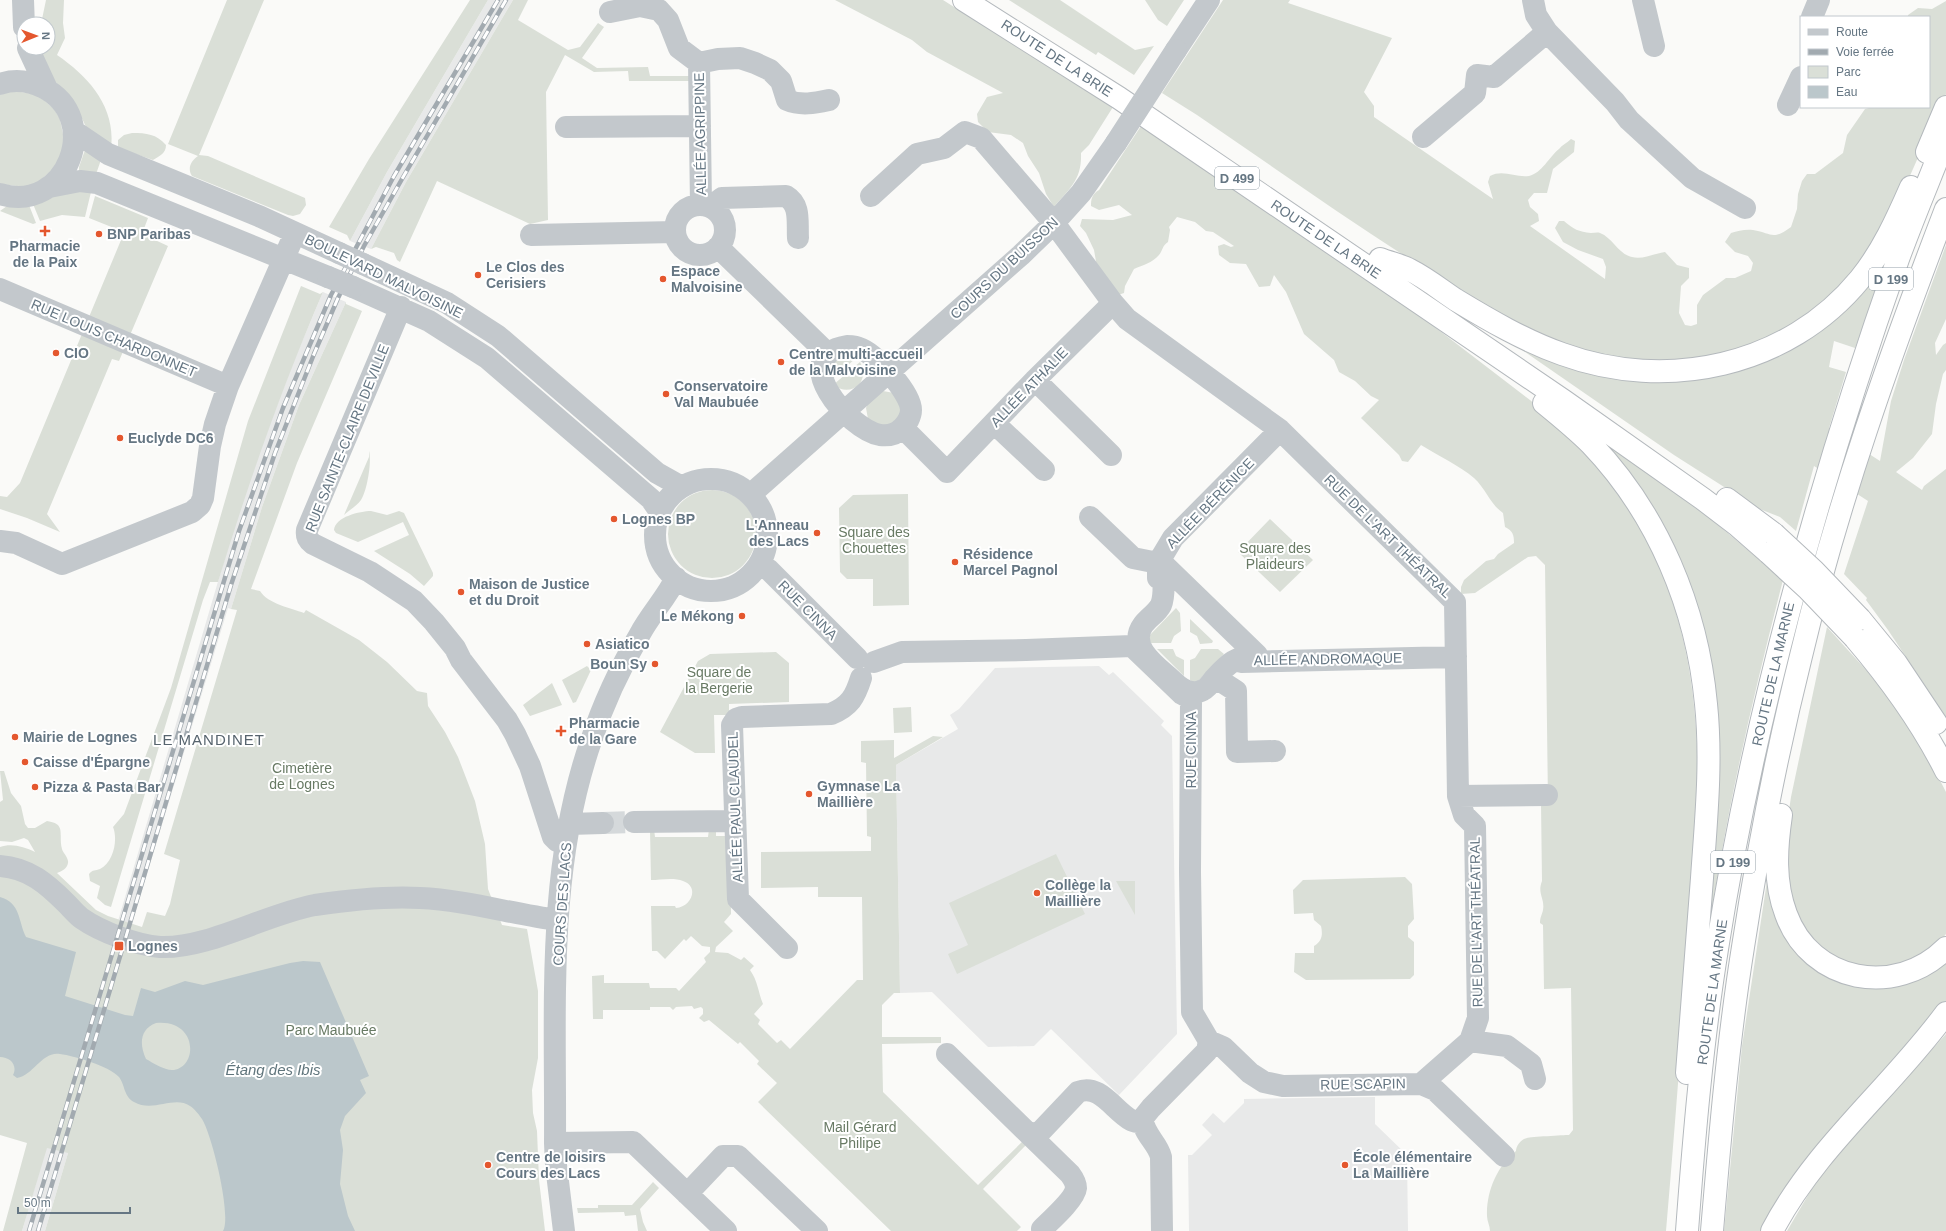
<svg xmlns="http://www.w3.org/2000/svg" width="1946" height="1231" font-family="Arial,sans-serif">
<style>
.built{fill:#e8e9e9}
.green{fill:#dadfd7}
.water{fill:#bbc7cb;fill-rule:evenodd}
.lines{fill:none;stroke-linecap:round;stroke-linejoin:round}
.minor-tunnel{stroke:#d5d9db;stroke-width:22;stroke-dasharray:22 11;stroke-linecap:butt}
.highway-casing{stroke:#b4b9bd;stroke-width:24}
.minor{stroke:#c3c8cc;stroke-width:22}
.highway{stroke:#fff;stroke-width:22}
.rail-casing{stroke:#a2aab0;stroke-width:4.5}
.rail{stroke:#fff;stroke-width:3;stroke-dasharray:9;stroke-linecap:butt}
.highway-bridge-casing{stroke:#b4b9bd;stroke-width:24;stroke-linecap:butt}
.minor-bridge{stroke:#c3c8cc;stroke-width:22}
.highway-bridge{stroke:#fff;stroke-width:22}
.poi-dot{fill:#e4572e;stroke:#fff;stroke-width:1.5}
.labels{text-anchor:middle;dominant-baseline:central;stroke-width:4;stroke-linejoin:round;paint-order:stroke}
.shield{fill:#fff;stroke:#939fa8;stroke-width:1}
.shield-label{font-size:13px;font-weight:bold;fill:#657683}
.street-label{font-size:14px;fill:#657683;stroke:#fff}
.poi-label{font-size:14px;font-weight:bold;fill:#657683;stroke:#fff;text-anchor:start}
.park-label{font-size:14px;fill:#687a64;stroke:#fff}
.neighbourhood-label{font-size:15px;letter-spacing:1px;fill:#57646e;stroke:#fff}
.water-label{font-size:15px;font-style:italic;fill:#60757c;stroke:#fff}
</style>
<rect width="100%" height="100%" fill="#fafaf8"/>
<!-- built -->
<path class="built" d="M488 0H513L406 182 371 249 350 241 387 172Z
M323 292 346 302 299 405 262 507 231 609 228 608 104 1015 68 1153 45 1231H22L65 1083 70 1084 232 534 261 448 293 363Z
M1099 666 1109 675 1113 672 1164 721 1161 725 1172 736 1177 1034 1119 1095 1051 1029 1034 1046 988 1047 932 992 900 993 896 765 958 729 950 715 959 709 995 668Z
M1375 1097V1124L1407 1155 1408 1231H1189L1188 1155H1192L1212 1135 1202 1125 1213 1113 1224 1123 1244 1103V1099Z"/>
<!-- green -->
<path class="green" d="M46 0H64L63 23 65 38 57 55C89 77 116 107 111 148L88 131 75 104 69 95 55 82 38 54 43 53 41 48H48V24H41Z
M227 0H264L199 155 208 156 305 198 306 205 300 214 293 216 288 215 192 176C187 168 191 161 198 156L168 144Z
M470 0H488L387 172 350 241 347 235 329 227 369 159Z
M513 0H528L518 20 568 50 580 47 598 23 604 27 582 58 597 68 648 67 650 76H691L692 81H629L628 71 594 72 565 55 546 92 548 220 530 224 437 181 400 262 397 260 394 253 376 247 371 249 406 182Z
M835 0H943L1113 107 1089 145 1081 153C1082 180 1070 188 1054 207L1046 194 1039 173 1028 156 1023 143 1011 135 988 132 978 122 977 114 987 97 1003 93 927 52 912 40Z
M1009 0H1060L1135 50 1154 46 1134 75 1098 52 1096 55Z
M1145 0H1184L1167 26 1158 20Z
M1223 0H1290L1288 3 1392 38 1364 92 1374 106V117L1493 199 1488 182 1490 176C1503 169 1516 178 1529 176 1542 173 1549 157 1559 149 1562 145 1567 143 1571 139L1575 141 1574 152 1553 169 1547 193H1534L1528 200 1530 207 1538 214 1539 221 1530 226 1605 279 1606 267 1603 259 1578 250 1563 242 1555 228 1559 221H1564C1573 229 1579 232 1591 233 1594 233 1598 232 1600 233 1613 238 1618 254 1632 257 1643 260 1655 253 1665 252L1677 265 1689 268V278L1681 286 1679 313 1685 325 1691 326 1697 324V305L1703 295 1726 278H1735L1751 271 1753 263 1748 256 1735 252 1725 242 1731 233C1738 231 1745 229 1753 230 1772 233 1772 241 1791 227L1797 209 1798 194 1802 181 1807 174H1815L1843 153 1847 135 1865 109 1873 107H1929V17H1908V15L1918 8 1932 9 1946 1V94L1894 212 1879 240 1864 262 1843 287 1815 311 1774 338 1755 346 1722 357 1738 368C1799 350 1855 308 1887 252 1896 235 1903 217 1910 199H1913L1855 348 1834 341 1829 367 1846 372 1829 428 1880 461 1891 401 1904 360 1946 245V319L1935 343 1936 355 1943 345 1946 343V370L1943 374 1936 404 1932 434 1913 458 1896 472 1922 490 1924 486 1946 469V717L1888 630 1866 600 1867 598 1844 574 1868 501 1814 466 1796 531 1780 517 1757 508 1674 455 1512 343 1517 342C1555 360 1598 375 1640 379 1656 381 1672 379 1689 379L1670 360C1643 363 1614 362 1589 355 1539 341 1494 312 1451 285 1364 232 1281 172 1197 115L1162 93Z
M8 92H21L33 94 44 100 54 109 60 119 65 144 56 167 37 183 25 187 0 184V95Z
M1141 126 1251 201 1350 262 1530 400C1553 420 1576 439 1594 462 1673 558 1696 653 1698 775 1698 791 1696 808 1695 824 1693 855 1692 886 1690 917 1683 1022 1675 1126 1666 1231H1490C1490 1226 1487 1221 1487 1216 1486 1192 1497 1166 1516 1151 1516 1146 1521 1139 1527 1138 1530 1137 1564 1135 1569 1135L1573 1130 1571 988 1544 989 1543 925 1540 923C1540 917 1542 915 1543 910 1545 898 1537 894 1542 881L1541 804H1548L1545 565 1536 556 1528 557 1475 593 1461 594V587L1464 580 1486 561 1494 559 1498 554 1514 543C1514 535 1513 531 1505 527L1503 513C1490 504 1486 489 1474 478 1460 466 1437 455 1421 445L1408 462 1402 461 1399 455 1361 418 1379 400 1371 396 1355 381 1339 372 1334 360 1304 334 1286 292 1274 275 1270 286 1259 287 1246 264 1230 263 1219 255 1218 246 1224 244 1231 247 1234 246 1213 232 1206 231 1195 222 1177 217 1169 227 1170 230 1168 242C1162 246 1163 250 1159 255 1152 263 1143 265 1134 269L1125 286 1124 293 1118 295 1097 267 1094 250 1086 233 1080 226 1082 219 1113 220 1132 215 1119 205 1099 210 1091 206C1091 199 1092 194 1099 190Z
M132 133C147 133 156 134 166 145 166 153 160 156 153 160L118 148V140L124 135Z
M85 150 102 157 95 177 79 172V167Z
M71 188 91 192 85 217 62 215 40 221 33 204Z
M95 196 148 218 142 234 168 246 119 361 112 359 47 514 60 532 27 518 0 509V496L7 497 20 483 126 228 119 230 89 218Z
M29 205 36 223 33 224 0 211 7 206Z
M301 286 320 294 323 292C282 387 248 484 218 582H210L203 600 111 907 105 905 97 898 100 886 90 881 89 874C93 869 95 871 100 869 114 862 118 839 113 827L124 814 171 688 248 421Z
M346 302V304L362 311 297 463 251 589 260 591C268 604 291 608 304 613L306 610 359 640 387 662 417 691 427 693 428 706 445 732 458 757 475 801 485 844 488 889 502 925 527 929 538 991V1058L532 1090 533 1113 537 1131 539 1180 545 1231H45L68 1153 47 1148 22 1231H3L27 1143 0 1135V847C12 843 24 847 35 852L28 840 24 838 12 842 0 841V802L3 800 0 771H4L11 793 21 806 25 824 28 828H35L47 821C67 824 58 834 62 849 63 853 69 858 68 863 67 869 62 871 57 873L96 910 108 916 142 927 147 912 165 916 170 904 180 860 164 854 237 610 231 609 262 507 299 405Z
M840 355 856 358 830 381 828 368Z
M860 362C871 382 851 398 833 385Z
M883 391 894 393 904 410 889 429 868 419 866 408 868 403Z
M1572 414 1690 501 1783 580C1752 700 1724 821 1707 944L1695 618Z
M369 451C372 462 367 491 361 500 357 506 349 510 344 515L369 457Z
M668 534a44 44 0 1 1 88 0a44 44 0 1 1-88 0Z
M908 494 909 605 873 606V579H847L840 572 839 508 853 495Z
M371 511 387 515 399 511 404 513 433 573V576L424 586 410 574 374 551 409 535 403 522 358 542 336 533 334 530C335 517 360 511 371 511Z
M1270 519 1313 560 1280 592 1238 552Z
M1176 608 1180 613 1181 631 1174 636 1171 643H1151L1147 638Z
M1190 619 1213 641 1212 643 1200 644 1197 636 1190 632Z
M1827 627 1867 671 1897 709 1932 765 1946 792V934L1941 940 1907 963 1879 969 1851 964 1828 954 1807 934 1799 921 1788 891 1787 824 1791 797Z
M1157 649H1173L1176 656 1184 660V676Z
M1201 649H1218L1224 654 1195 684 1190 680V660L1195 658Z
M776 652 789 663V702L729 704V715H714L715 753H695L660 732 698 661 710 654Z
M587 666 591 670 576 702 573 703 562 680Z
M552 683 562 705 530 716 523 705Z
M911 707 912 732 894 733 893 708Z
M933 736 943 737 896 765 900 993H894L882 1005V1037H941V1043L882 1044 883 1092 978 1185 1023 1141 1027 1144 983 1189 1021 1227 1017 1231H891L758 1102 777 1083 757 1064 759 1061 740 1042 738 1044 709 1020 704 1022 699 1018 703 1014V1009L701 1007 694 1009 692 1006 676 1007 673 1010 670 1007H650V1010H603V1019H593L592 976 604 975V983H649L650 988H676L679 991 706 962 704 958 710 952V947L702 946 691 936 686 941 684 939 665 959 657 951H652L651 906H675L676 908C691 907 700 887 683 881 674 877 660 880 651 880L650 830 654 829 655 837H708L709 829 716 828V836H726L730 833 731 914 724 922 733 931 716 947 715 952 728 953 741 960 744 957 754 966 750 970C758 981 758 992 763 1004L754 1014 760 1020 758 1024 777 1043 781 1040 790 1049 857 980H863L862 897H818V887L761 888V852L871 851V837L867 836 866 763 861 762V741L894 740V758Z
M1056 854 1085 914 957 974 948 954 968 945 949 903Z
M1405 877 1412 884 1414 919 1408 926V937L1414 942V975L1410 979 1306 980 1294 972 1295 953H1314V946C1322 941 1323 935 1321 926L1314 920 1313 913 1294 914 1293 890 1303 880Z
M1116 881H1135V915Z
M1767 881 1839 978 1946 958V1004L1765 1231H1724L1742 1046Z
M1946 1034V1231H1787L1814 1185 1841 1149Z
M653 1182 659 1188 640 1209 643 1222 647 1231H638L636 1215 625 1216 624 1212 578 1213 577 1208H598V1205H632Z"/>
<!-- water -->
<path class="water" d="M0 897C21 903 18 921 26 937L76 952 65 996 125 1015 133 1016 141 988 155 992 185 981 203 985 290 963 303 961 320 962 369 1076 360 1080 366 1093 345 1116 340 1130 343 1150 340 1184 348 1216 355 1231H223C232 1216 212 1135 202 1119 200 1116 194 1108 190 1106 174 1095 153 1113 134 1102 124 1097 125 1085 119 1077 109 1066 75 1056 60 1054 42 1051 34 1075 17 1078L13 1075C18 1065 10 1057 0 1057ZM156 1023C199 1019 198 1069 172 1070 164 1070 153 1063 146 1059 139 1044 140 1029 156 1023Z"/>
<g class="lines">
<!-- minor-tunnel -->
<path class="minor-tunnel" d="M603 823 634 822"/>
<defs>
<path id="highway" d="M964 0 1119 98 1564 401 1703 499 1737 525 1769 553
M1927 152 1946 107
M1380 259C1390 263 1401 265 1410 270 1426 278 1441 290 1456 300 1489 320 1525 341 1562 354 1666 392 1788 367 1860 279 1882 252 1897 219 1911 187
M1544 403C1560 416 1576 429 1591 444 1658 514 1697 608 1706 704 1712 762 1706 820 1702 878 1697 943 1692 1008 1687 1073
M1727 499 1774 534
M1860 619 1896 663 1936 723
M1855 638C1890 679 1922 723 1946 771
M1781 815C1776 849 1774 882 1786 914 1811 983 1896 998 1946 948
M1687 1231C1694 1137 1702 1042 1717 949 1754 713 1819 483 1898 259 1913 218 1930 178 1946 137
M1712 1231C1720 1136 1728 1041 1743 947 1758 850 1777 752 1801 656 1837 504 1890 355 1946 209
M1772 1231C1816 1147 1891 1088 1946 1013"/>
</defs>
<!-- highway casing -->
<use href="#highway" class="highway-casing"/>
<!-- minor -->
<path class="minor" d="M23 0 24 27
M1533 0 1536 15 1547 32 1615 102 1629 120 1692 178 1745 208
M1643 0 1654 46
M610 12 640 6 659 10 668 20 679 48 699 63 701 205
M1812 17 1819 0
M28 48 47 89
M1176 50 1209 0
M699 63 718 59 740 58 755 63 770 70 781 81 787 100C801 106 815 103 829 100
M0 84C14 79 29 81 42 87 105 118 66 215 0 194
M1788 105 1801 77
M566 127 700 126
M74 131 108 154 261 217 339 253
M1423 137 1475 93 1477 75 1494 77 1547 32
M49 187 80 181 97 183 328 277
M871 196 917 154 944 148 965 132 981 138 1054 223 1113 303 1127 319 1280 430 1455 602 1458 796 1464 815 1475 826 1478 1018 1470 1041 1421 1084
M675 230a25 25 0 1 1 50 0a25 25 0 1 1-50 0Z
M710 207 722 198 786 196C801 205 797 222 798 238
M531 235 675 232
M718 247 828 354
M363 264 447 303 498 336 657 473 682 487
M353 287 429 321 487 358 651 499 660 512
M0 289 228 386
M401 307 307 530C306 537 308 540 313 544L370 572 414 601 434 622 455 648 461 660 507 720 515 734 530 766 553 837 557 841 565 844
M847 346C851 346 856 346 859 348 875 353 911 393 911 410 911 416 907 424 902 428 896 435 888 436 880 435 848 429 786 356 847 346Z
M1035 380 1111 455
M994 423 1044 470
M903 428 947 472 1035 380 1113 303
M655 535a56 56 0 1 1 112 0a56 56 0 1 1-112 0Z
M750 495 1021 255 1054 223 1081 193 1116 143
M1090 517 1133 558 1158 563
M0 541 16 543 62 564 192 512 200 505 203 498 210 446 215 424 228 386 295 233
M759 564 769 570 857 658
M1164 565 1257 655C1234 657 1229 663 1214 679 1211 683 1207 688 1203 690 1192 696 1181 689 1173 681 1159 668 1127 647 1143 625 1148 618 1157 613 1161 605 1166 593 1162 578 1164 565Z
M1158 578V563L1173 538 1280 430
M874 662 902 652 1026 650 1132 646 1182 694 1191 699 1190 872 1192 1012 1209 1041
M1241 662 1456 657
M1219 680 1236 691 1237 752 1275 751
M1458 796 1547 795
M634 822 735 821
M569 824 603 823
M0 866C29 868 47 884 66 903 71 908 76 914 81 918 101 932 136 945 160 947 208 949 266 914 315 905 349 900 385 896 420 898 466 900 512 914 557 920
M787 948 738 899 732 725 736 719 742 717 831 714C850 706 855 697 861 678
M1209 1041 1223 1047 1250 1073 1264 1082 1283 1086 1421 1084 1435 1090 1504 1156
M1470 1041 1507 1046 1531 1064 1535 1079
M947 1054 1070 1174C1073 1178 1076 1183 1076 1188 1075 1199 1050 1221 1042 1229
M1032 1136 1042 1130 1078 1092C1100 1083 1114 1111 1131 1120 1134 1122 1139 1122 1143 1123
M555 1143 633 1142 726 1231
M687 1194 723 1156H738L817 1231
M564 1231 556 1165 555 1143C556 1009 546 870 591 741 603 704 620 668 640 634 650 615 667 597 676 578
M1162 1231 1161 1157C1158 1143 1142 1133 1143 1118L1151 1108 1207 1051 1209 1041"/>
<!-- highway -->
<use href="#highway" class="highway"/>
<defs>
<path id="rail" d="M29 1231 239 531 283 408 331 295 394 176 498 0
M38 1231 231 585 275 453 314 354 338 298 364 246 402 179 506 0"/>
</defs>
<!-- rail casing -->
<use href="#rail" class="rail-casing"/>
<!-- rail -->
<use href="#rail" class="rail"/>
<defs>
<path id="highway-bridge" d="M1774 534 1814 571 1860 619
M1769 553 1808 589 1855 638"/>
</defs>
<!-- highway-bridge casing -->
<use href="#highway-bridge" class="highway-bridge-casing"/>
<!-- minor-bridge -->
<path class="minor-bridge" d="M1116 143 1176 50
M339 253 363 264
M328 277 353 287"/>
<!-- highway-bridge -->
<use href="#highway-bridge" class="highway-bridge"/>
</g>
<!-- markers -->
<g class="poi-dot">
<path d="M43 225h4v4h4v4h-4v4h-4v-4h-4v-4h4z"/>
<circle cx="99" cy="234" r="4"/>
<circle cx="478" cy="275" r="4"/>
<circle cx="663" cy="279" r="4"/>
<circle cx="56" cy="353" r="4"/>
<circle cx="781" cy="362" r="4"/>
<circle cx="666" cy="394" r="4"/>
<circle cx="120" cy="438" r="4"/>
<circle cx="614" cy="519" r="4"/>
<circle cx="817" cy="533" r="4"/>
<circle cx="955" cy="562" r="4"/>
<circle cx="461" cy="592" r="4"/>
<circle cx="742" cy="616" r="4"/>
<circle cx="587" cy="644" r="4"/>
<circle cx="655" cy="664" r="4"/>
<path d="M559 725h4v4h4v4h-4v4h-4v-4h-4v-4h4z"/>
<circle cx="15" cy="737" r="4"/>
<circle cx="25" cy="762" r="4"/>
<circle cx="35" cy="787" r="4"/>
<circle cx="809" cy="794" r="4"/>
<circle cx="1037" cy="893" r="4"/>
<rect x="114" y="941" width="10" height="10" rx="2"/>
<circle cx="488" cy="1165" r="4"/>
<circle cx="1345" cy="1165" r="4"/>
</g>
<g class="labels">
<!-- shield labels -->
<g class="shield">
<rect x="1215" y="167" width="44" height="22" rx="3"/>
<rect x="1869" y="268" width="44" height="22" rx="3"/>
<rect x="1711" y="851" width="44" height="22" rx="3"/>
</g>
<g class="shield-label">
<text x="1237" y="178">D 499</text>
<text x="1891" y="279">D 199</text>
<text x="1733" y="862">D 199</text>
</g>
<!-- street labels -->
<g class="street-label">
<text transform="translate(1057 58) rotate(33)">ROUTE DE LA BRIE</text>
<text transform="translate(700 134) rotate(-91)">ALLÉE AGRIPPINE</text>
<text transform="translate(1326 239) rotate(34)">ROUTE DE LA BRIE</text>
<text transform="translate(1004 268) rotate(-43)">COURS DU BUISSON</text>
<text transform="translate(384 276) rotate(26)">BOULEVARD MALVOISINE</text>
<text transform="translate(114 338) rotate(23)">RUE LOUIS CHARDONNET</text>
<text transform="translate(1029 387) rotate(-46)">ALLÉE ATHALIE</text>
<text transform="translate(347 438) rotate(-68)">RUE SAINTE-CLAIRE DEVILLE</text>
<text transform="translate(1210 503) rotate(-46)">ALLÉE BÉRÉNICE</text>
<text transform="translate(1388 536) rotate(44)">RUE DE L'ART THÉATRAL</text>
<text transform="translate(808 610) rotate(45)">RUE CINNA</text>
<text transform="translate(1328 659) rotate(-1)">ALLÉE ANDROMAQUE</text>
<text transform="translate(1773 674) rotate(-77)">ROUTE DE LA MARNE</text>
<text transform="translate(1191 750) rotate(-90)">RUE CINNA</text>
<text transform="translate(735 807) rotate(-92)">ALLÉE PAUL CLAUDEL</text>
<text transform="translate(562 904) rotate(-86)">COURS DES LACS</text>
<text transform="translate(1476 922) rotate(-91)">RUE DE L'ART THÉATRAL</text>
<text transform="translate(1712 992) rotate(-82)">ROUTE DE LA MARNE</text>
<text transform="translate(1363 1084) rotate(-1)">RUE SCAPIN</text>
</g>
<!-- poi labels -->
<g class="poi-label">
<text x="107" y="234">BNP Paribas</text>
<text x="45" y="246" text-anchor="middle">Pharmacie<tspan x="45" dy="16">de la Paix</tspan></text>
<text x="486" y="267">Le Clos des<tspan x="486" dy="16">Cerisiers</tspan></text>
<text x="671" y="271">Espace<tspan x="671" dy="16">Malvoisine</tspan></text>
<text x="64" y="353">CIO</text>
<text x="789" y="354">Centre multi-accueil<tspan x="789" dy="16">de la Malvoisine</tspan></text>
<text x="674" y="386">Conservatoire<tspan x="674" dy="16">Val Maubuée</tspan></text>
<text x="128" y="438">Euclyde DC6</text>
<text x="622" y="519">Lognes BP</text>
<text x="809" y="525" text-anchor="end">L'Anneau<tspan x="809" dy="16">des Lacs</tspan></text>
<text x="963" y="554">Résidence<tspan x="963" dy="16">Marcel Pagnol</tspan></text>
<text x="469" y="584">Maison de Justice<tspan x="469" dy="16">et du Droit</tspan></text>
<text x="734" y="616" text-anchor="end">Le Mékong</text>
<text x="595" y="644">Asiatico</text>
<text x="647" y="664" text-anchor="end">Boun Sy</text>
<text x="569" y="723">Pharmacie<tspan x="569" dy="16">de la Gare</tspan></text>
<text x="23" y="737">Mairie de Lognes</text>
<text x="33" y="762">Caisse d'Épargne</text>
<text x="817" y="786">Gymnase La<tspan x="817" dy="16">Maillière</tspan></text>
<text x="43" y="787">Pizza &amp; Pasta Bar</text>
<text x="1045" y="885">Collège la<tspan x="1045" dy="16">Maillière</tspan></text>
<text x="128" y="946">Lognes</text>
<text x="496" y="1157">Centre de loisirs<tspan x="496" dy="16">Cours des Lacs</tspan></text>
<text x="1353" y="1157">École élémentaire<tspan x="1353" dy="16">La Maillière</tspan></text>
</g>
<!-- park labels -->
<g class="park-label">
<text x="874" y="532">Square des<tspan x="874" dy="16">Chouettes</tspan></text>
<text x="1275" y="548">Square des<tspan x="1275" dy="16">Plaideurs</tspan></text>
<text x="719" y="672">Square de<tspan x="719" dy="16">la Bergerie</tspan></text>
<text x="302" y="768">Cimetière<tspan x="302" dy="16">de Lognes</tspan></text>
<text x="331" y="1030">Parc Maubuée</text>
<text x="860" y="1127">Mail Gérard<tspan x="860" dy="16">Philipe</tspan></text>
</g>
<!-- neighbourhood labels -->
<g class="neighbourhood-label">
<text x="209" y="739">LE MANDINET</text>
</g>
<!-- water labels -->
<g class="water-label">
<text x="273" y="1069">Étang des Ibis</text>
</g>
</g>
<!-- legend -->
<rect x="1800" y="16" width="130" height="92" fill="#ffffff" stroke="#c1c8cd"/>
<rect x="1808" y="29" width="20" height="6" fill="#c3c8cc" stroke="#c1c8cd"/>
<text x="1836" y="36" font-size="12" fill="#657683">Route</text>
<rect x="1808" y="49" width="20" height="6" fill="#a2aab0" stroke="#c1c8cd"/>
<text x="1836" y="56" font-size="12" fill="#657683">Voie ferrée</text>
<rect x="1808" y="66" width="20" height="12" fill="#dadfd7" stroke="#c1c8cd"/>
<text x="1836" y="76" font-size="12" fill="#657683">Parc</text>
<rect x="1808" y="86" width="20" height="12" fill="#bbc7cb" stroke="#c1c8cd"/>
<text x="1836" y="96" font-size="12" fill="#657683">Eau</text>
<!-- north arrow -->
<g transform="translate(36 36) rotate(89)"><circle r="19" fill="#ffffff" stroke="#c1c8cd"/>
<path d="M0-3L7 15L0 10L-7 15Z" fill="#e4572e"/>
<text y="-6" font-size="11" font-weight="bold" text-anchor="middle" fill="#657683">N</text>
</g>
<!-- scale -->
<path d="M18 1207v6h112v-6" fill="none" stroke="#657683" stroke-width="2"/>
<text x="24" y="1207" font-size="12" fill="#657683" stroke="#ffffff" stroke-width="3" paint-order="stroke">50 m</text>
</svg>
